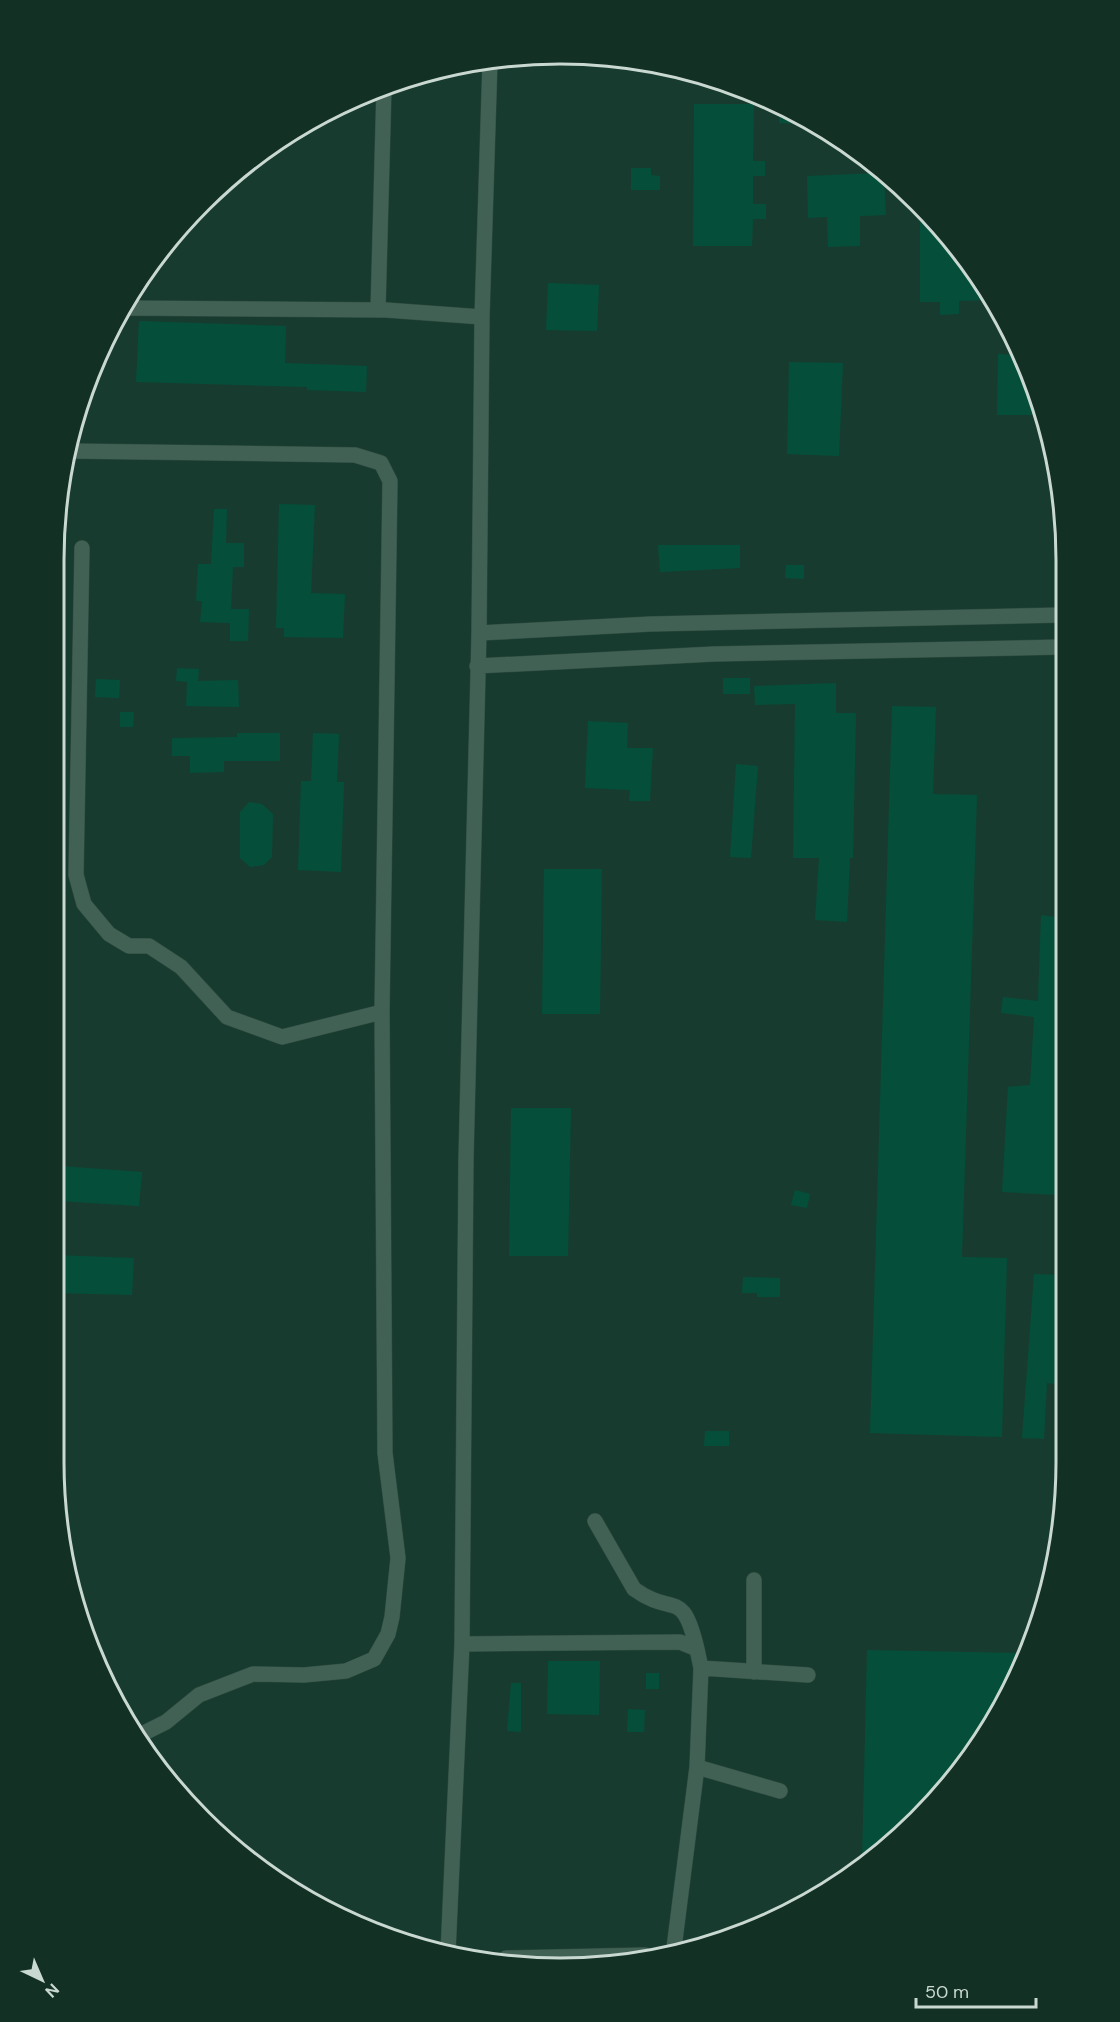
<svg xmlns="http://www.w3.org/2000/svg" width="1120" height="2022" font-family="'DM Sans',sans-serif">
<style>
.built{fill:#173c2f}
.building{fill:#054f3a}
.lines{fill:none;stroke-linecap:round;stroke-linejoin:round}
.minor-casing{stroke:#304b41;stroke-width:16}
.minor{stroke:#416154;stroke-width:15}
.rim{fill:none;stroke:#c9d9d2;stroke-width:3}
</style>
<rect width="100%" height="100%" fill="#133025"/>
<!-- built -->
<path class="built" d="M527 55 626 58 722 81 813 122 918 202 981 279 1039 397 1062 494 1065 1495 1049 1593 998 1715 894 1842 754 1929 593 1967 429 1951 279 1883 159 1770 81 1625 54 1462 55 527 71 429 122 307 179 227 252 159 336 106 429 71Z"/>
<!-- building -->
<path class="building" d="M694 104H754L753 161H765V176H753V204H766V219H753L752 246H693Z
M780 107 813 122 816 124 779 123Z
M631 168H651V175L660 176V190H631Z
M880 173 884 177 886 215 860 216V246L828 247 827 217 808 218 807 176Z
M920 205 981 279 991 300 959 301V314L940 315V302H920Z
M548 283 599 285 597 331 546 330Z
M139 321 286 326 285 363 367 366 366 392 307 390V387L136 382Z
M998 354 1018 355 1039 397 1043 415H997Z
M789 362 843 363 839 456 787 454Z
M279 504 315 505 311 593 345 594 343 638 284 637V628H276Z
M214 509H227L226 543H244V567H233L231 609H249L248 641H230V623L200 622 202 601H196L198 564H211Z
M658 545H740V568L660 572Z
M786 565H804V579L785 578Z
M177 668 199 669 198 681 238 680 239 707 186 706 187 682 176 681Z
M723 678H750V694H723Z
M96 679 120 680 119 698 95 697Z
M836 683V713H856L853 858H850L847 922 815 920 819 858H793L795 704 755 705 754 686Z
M892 706 936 707 933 794 977 795 962 1257 1007 1258 1002 1437 870 1433Z
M120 712H134L133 727H120Z
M588 721 628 723 627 748H653L650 801H629L630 790 585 788Z
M237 733H280V761H224V772L190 773V756H172V738L237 737Z
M313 733 339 734 337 782H344L341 872 298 870 301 781H311Z
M736 764 758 766 751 858 730 857Z
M249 802 262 804 273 814 272 857 264 865 250 867 240 858V812Z
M544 869H602L600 1014H542Z
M1041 915 1063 918 1064 1101 1060 1134H1064V1191L1057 1190V1195L1002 1192 1008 1087 1030 1085 1034 1017 1001 1013 1003 997 1038 1001Z
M511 1108H571L568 1256H509Z
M61 1166 142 1172 139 1206 58 1201Z
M795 1190 810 1194 807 1208 791 1205Z
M54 1255 134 1258 132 1295 54 1293Z
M1034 1274 1063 1275 1055 1384 1047 1383 1044 1439 1022 1438Z
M743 1277 780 1278V1297H757V1293H742Z
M705 1431H729V1446H704Z
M867 1650 1024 1653 998 1715 894 1842 862 1862Z
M548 1661H600L599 1715 547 1714Z
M646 1673H659V1689H646Z
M511 1683H521V1732L507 1731Z
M628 1709 645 1710 644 1732H627Z"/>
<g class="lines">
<defs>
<path id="minor" d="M121 308 386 310 482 317
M378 310 384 88
M68 451 355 455 381 463 390 481 382 1012 385 1453 398 1558 392 1617 388 1634 374 1659 346 1671 304 1675 253 1674 199 1695 166 1722 140 1735
M82 548 76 875 84 904 109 934 129 946H149L181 967 227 1017 282 1037 382 1012
M479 633 651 624 1062 615
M477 666 714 654 1062 647
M595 1521 634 1589C674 1618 682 1586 697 1649
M754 1580V1672
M462 1644 680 1642 697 1649 701 1668 697 1767 674 1948
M701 1668 808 1675
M697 1767 780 1791
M448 1953 462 1644 466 1159 479 633 482 317 490 61
M506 1958 645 1955"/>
</defs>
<!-- minor casing -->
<use href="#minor" class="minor-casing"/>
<!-- minor -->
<use href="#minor" class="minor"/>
</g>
<!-- crop -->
<path d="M0 0H1120V2022H0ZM560 64H560A496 496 0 0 1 1056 560V1462A496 496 0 0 1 560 1958H560A496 496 0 0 1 64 1462V560A496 496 0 0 1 560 64Z" fill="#133025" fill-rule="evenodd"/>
<path class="rim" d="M560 64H560A496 496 0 0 1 1056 560V1462A496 496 0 0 1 560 1958H560A496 496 0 0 1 64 1462V560A496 496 0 0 1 560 64Z"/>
<!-- north arrow -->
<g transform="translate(42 1980) rotate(136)" stroke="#133025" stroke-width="4.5" paint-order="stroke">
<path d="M0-4.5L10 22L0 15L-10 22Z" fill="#c9d9d2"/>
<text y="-9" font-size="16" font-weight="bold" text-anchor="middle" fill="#c9d9d2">N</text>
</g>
<!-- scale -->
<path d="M916 1998v9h120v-9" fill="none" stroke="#c9d9d2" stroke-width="3"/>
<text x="925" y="1998" font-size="18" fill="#c9d9d2" stroke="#133025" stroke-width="4.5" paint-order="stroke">50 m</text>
</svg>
